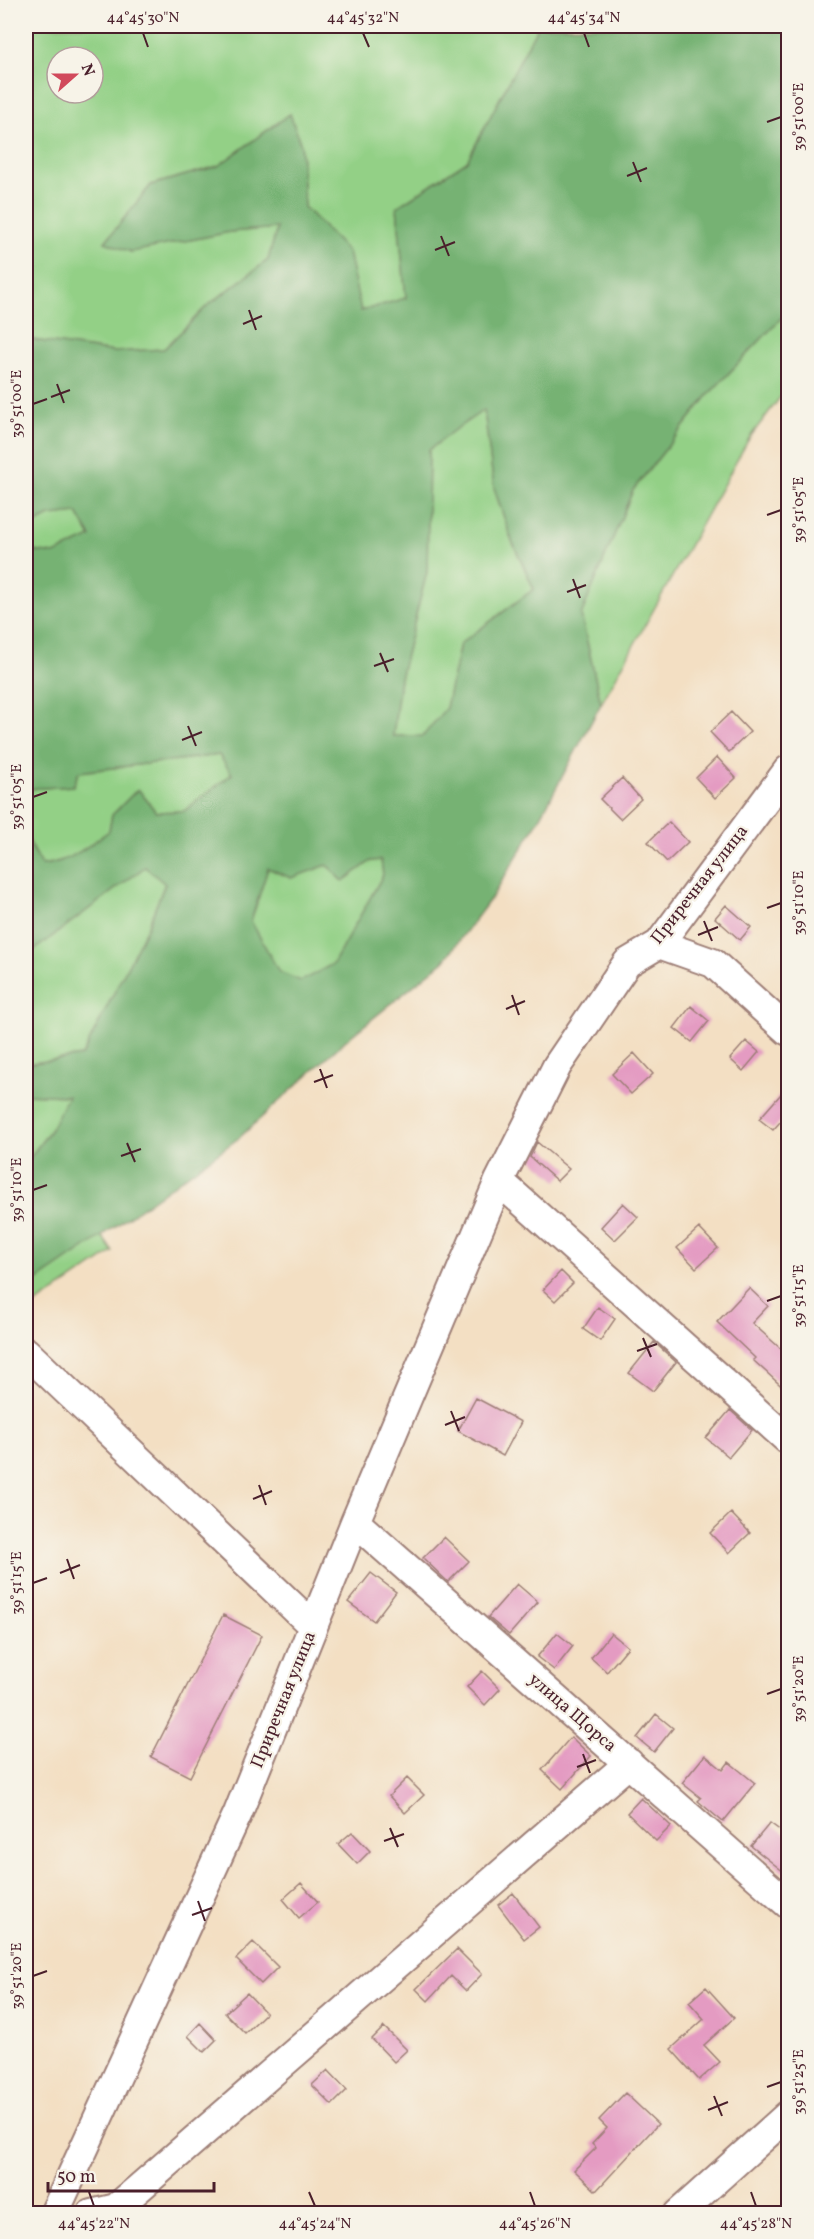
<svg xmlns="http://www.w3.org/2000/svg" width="814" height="2239" font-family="Vollkorn,serif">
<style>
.green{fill:#93d086;stroke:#6e7858;stroke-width:1.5;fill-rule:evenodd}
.forest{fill:#76b273;stroke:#60684f;stroke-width:1.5;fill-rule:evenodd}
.building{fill:#e49bc2}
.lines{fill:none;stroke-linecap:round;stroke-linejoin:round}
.minor-casing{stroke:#9e7f77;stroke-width:32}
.minor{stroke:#fff;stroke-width:28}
.ticks{fill:none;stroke:#4a1f2b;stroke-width:2}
.labels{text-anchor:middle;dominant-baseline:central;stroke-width:4.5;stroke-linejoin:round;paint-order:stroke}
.street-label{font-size:18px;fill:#4a1f2b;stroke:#f7f3e8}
.neatline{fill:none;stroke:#4a1f2b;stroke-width:2}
.ticks-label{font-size:15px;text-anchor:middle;fill:#4a1f2b}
</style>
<rect width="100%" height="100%" fill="#f7f3e8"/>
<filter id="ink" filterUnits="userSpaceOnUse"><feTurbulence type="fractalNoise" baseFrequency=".0167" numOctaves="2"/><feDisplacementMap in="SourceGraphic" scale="12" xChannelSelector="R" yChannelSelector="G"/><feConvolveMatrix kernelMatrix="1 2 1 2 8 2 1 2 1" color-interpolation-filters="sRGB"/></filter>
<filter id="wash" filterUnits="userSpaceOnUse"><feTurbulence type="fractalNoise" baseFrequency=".008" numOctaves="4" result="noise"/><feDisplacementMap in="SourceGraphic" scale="24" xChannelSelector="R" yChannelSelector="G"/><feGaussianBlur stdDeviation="1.35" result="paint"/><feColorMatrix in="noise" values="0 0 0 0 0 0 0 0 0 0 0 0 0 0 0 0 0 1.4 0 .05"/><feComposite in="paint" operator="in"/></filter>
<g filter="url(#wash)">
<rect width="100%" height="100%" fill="#f3dfc3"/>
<!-- green -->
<path class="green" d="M26 26H538L467 161 397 207 406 298 361 311 348 252 304 207 301 146 290 114 218 166 151 185 105 242 131 252 230 232 278 228 268 260 207 306 164 349 115 352 33 340H26ZM57 57H93V93H57Z
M788 311V387L750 437 601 704 581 615 633 490 710 393Z
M484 410 494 488 512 541 534 589 460 644 446 708 423 737 393 736 400 678 427 572 429 450 453 431Z
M77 513 91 537 54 554 26 550V528L50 516Z
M220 755 232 774 184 811 156 812 138 789 112 815 109 831C87 848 71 861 42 865L29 841 26 843V789L72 786 79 772Z
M381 860 383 875 333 964 301 982 279 972 251 921 268 868 291 878 327 865 343 881 371 861Z
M145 867 165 883 148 926 82 1056 26 1064V956Z
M26 1094 69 1096 51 1129 26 1163Z
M102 1236 113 1252 26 1311V1288Z"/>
<!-- forest -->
<path class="forest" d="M538 26H788V311L710 393 633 490 581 615 601 704 538 822 492 897 444 961 345 1041 239 1138 102 1236 26 1288V1163L51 1129 68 1096 26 1094V1064L82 1056 148 926 165 884 145 867 26 956V843L28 841 42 865C70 862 87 847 109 831L112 815 138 789 156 812 184 811 232 774 219 755 79 772 73 786 26 789V550L54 554 91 537 77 513 50 516 26 528V340H33L115 352 164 349 207 306 268 260 277 228 230 232 131 252 105 242 151 185 218 166 290 114 301 146 304 207 348 252 361 311 406 298 397 207 467 161ZM484 410 494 488 512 541 534 589 460 644 446 708 423 736H393L400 678 427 572 429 450 453 431ZM381 860 383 875 333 964 301 981 279 972 251 921 268 868 291 878 327 865 343 881 371 861Z"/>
<g id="blocks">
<!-- building -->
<path class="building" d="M731 712 750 732 729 752 710 732Z
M717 757 736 778 715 798 696 778Z
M622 778 641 799 620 819 600 799Z
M669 822 688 842 667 862 648 842Z
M726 905 751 927 740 940 715 918Z
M691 1006 709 1021 692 1042 674 1028Z
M746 1041 759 1052 743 1071 730 1059Z
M634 1053 653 1074 631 1094 612 1074Z
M789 1085V1112L773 1130 759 1119Z
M537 1142 569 1169 557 1181 530 1157Z
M623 1203 638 1217 615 1240 601 1227Z
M699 1228 718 1248 696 1268 677 1248Z
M561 1271 573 1283 555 1301 543 1290Z
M749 1288 768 1306 752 1323 789 1356V1393L753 1360 755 1358 717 1322Z
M598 1307 615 1319 600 1341 583 1329Z
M654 1342 676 1362 653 1391 629 1373Z
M476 1398 521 1422 503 1456 458 1431Z
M730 1410 752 1430 729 1457 706 1438Z
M731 1513 750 1533 729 1553 710 1533Z
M444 1537 469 1561 448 1582 423 1558Z
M371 1573 396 1592 374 1621 348 1602Z
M517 1584 538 1602 509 1635 488 1617Z
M223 1615 262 1635 190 1777 151 1757Z
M557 1633 573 1646 554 1670 537 1657Z
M611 1633 628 1647 607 1672 591 1658Z
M482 1671 500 1689 485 1705 467 1687Z
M656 1714 673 1728 654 1752 637 1738Z
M571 1737 591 1756 562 1789 542 1770Z
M705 1755 723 1770 729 1762 755 1783 723 1822 698 1801 701 1798 682 1783Z
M407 1778 424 1795 405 1813 389 1796Z
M641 1798 671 1826 656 1841 627 1813Z
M770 1823 789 1837V1876L751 1846Z
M352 1832 370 1851 357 1864 338 1844Z
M301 1883 318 1902 299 1918 283 1899Z
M513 1893 539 1927 524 1939 498 1905Z
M253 1942 278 1967 261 1984 236 1959Z
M457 1949 482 1974 466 1991 451 1976 428 2001 416 1989Z
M706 1987 734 2018 704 2045 720 2062 699 2080 671 2049 704 2019 689 2002Z
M247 1993 266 2013 245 2033 225 2013Z
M200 2023 216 2040 204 2052 188 2036Z
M384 2027 407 2050 394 2062 372 2039Z
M328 2070 347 2090 332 2105 312 2085Z
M625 2093 658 2124 596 2191 574 2170 596 2148 592 2144 607 2128 599 2120Z"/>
</g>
</g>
<g filter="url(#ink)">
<use href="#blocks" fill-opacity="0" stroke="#9e7f77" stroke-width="1.5"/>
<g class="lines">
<defs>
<path id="minor" d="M659 944 713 963 788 1031
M499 1181 788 1440
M26 1352 313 1626
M355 1522 788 1904
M54 2214 238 1813 355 1522 499 1181 557 1066 627 963 659 944 788 770
M91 2214 116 2208 629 1763
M678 2214 788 2115"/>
</defs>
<!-- minor casing -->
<use href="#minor" class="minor-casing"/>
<!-- minor -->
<use href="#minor" class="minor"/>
</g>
</g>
<!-- ticks -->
<path class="ticks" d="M143 33 148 47M363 33 369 47M584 33 589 47M767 122 781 117M633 162 641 182M627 176 647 168M441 236 449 256M435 250 455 242M249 310 256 330M243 324 262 316M57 384 64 403M51 397 70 390M33 404 47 399M767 515 781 510M573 579 580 598M567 592 586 585M380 653 388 672M374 666 394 659M188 726 196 746M182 740 202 732M33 797 47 792M767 908 781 903M704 921 712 941M698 935 718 927M512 995 519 1015M506 1009 525 1001M320 1069 327 1088M314 1082 333 1075M127 1143 135 1162M121 1156 141 1149M33 1190 47 1185M767 1301 781 1296M643 1338 651 1357M637 1351 657 1344M451 1411 459 1431M445 1425 465 1417M259 1485 266 1505M253 1499 272 1491M67 1559 74 1579M60 1573 80 1565M33 1583 47 1578M767 1694 781 1689M583 1754 590 1773M577 1767 596 1760M390 1828 398 1847M384 1841 404 1834M198 1901 205 1921M192 1915 212 1908M33 1976 47 1971M767 2087 781 2082M714 2096 722 2116M708 2110 728 2102M89 2192 94 2206M309 2192 315 2206M530 2192 535 2206M751 2192 756 2206"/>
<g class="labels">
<!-- street labels -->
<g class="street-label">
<text transform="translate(700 885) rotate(-52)">Приречная улица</text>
<text transform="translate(284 1700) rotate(-68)">Приречная улица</text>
<text transform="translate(572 1713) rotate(41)">улица Щорса</text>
</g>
</g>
<!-- margin -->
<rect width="814" height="2239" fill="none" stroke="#f7f3e8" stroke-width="66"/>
<!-- north arrow -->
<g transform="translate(75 75) rotate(69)"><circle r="28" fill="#f7f3e8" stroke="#b29e9c" stroke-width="1.5"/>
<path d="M0-4.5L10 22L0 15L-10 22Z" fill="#d1495b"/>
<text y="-9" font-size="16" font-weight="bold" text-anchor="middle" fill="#4a1f2b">N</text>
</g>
<!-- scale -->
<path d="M48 2182v9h166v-9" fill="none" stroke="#4a1f2b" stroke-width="3"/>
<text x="57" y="2182" font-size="18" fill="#4a1f2b" stroke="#f7f3e8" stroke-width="4.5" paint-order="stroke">50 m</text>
<rect x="33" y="33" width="748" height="2173" class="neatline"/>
<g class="ticks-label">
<text x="143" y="22">44°45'30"N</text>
<text x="363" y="22">44°45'32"N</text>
<text x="584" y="22">44°45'34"N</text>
<text transform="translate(798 117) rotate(-90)" y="5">39°51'00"E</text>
<text transform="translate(16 404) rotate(-90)" y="5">39°51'00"E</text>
<text transform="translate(798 510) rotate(-90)" y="5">39°51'05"E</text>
<text transform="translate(16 797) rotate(-90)" y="5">39°51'05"E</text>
<text transform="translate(798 903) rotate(-90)" y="5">39°51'10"E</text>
<text transform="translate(16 1190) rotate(-90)" y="5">39°51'10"E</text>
<text transform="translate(798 1296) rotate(-90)" y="5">39°51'15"E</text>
<text transform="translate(16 1583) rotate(-90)" y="5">39°51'15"E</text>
<text transform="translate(798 1689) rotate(-90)" y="5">39°51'20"E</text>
<text transform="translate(16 1976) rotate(-90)" y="5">39°51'20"E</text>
<text transform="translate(798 2082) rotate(-90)" y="5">39°51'25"E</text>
<text x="94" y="2228">44°45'22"N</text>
<text x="315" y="2228">44°45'24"N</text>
<text x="535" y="2228">44°45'26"N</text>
<text x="756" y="2228">44°45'28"N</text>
</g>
</svg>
